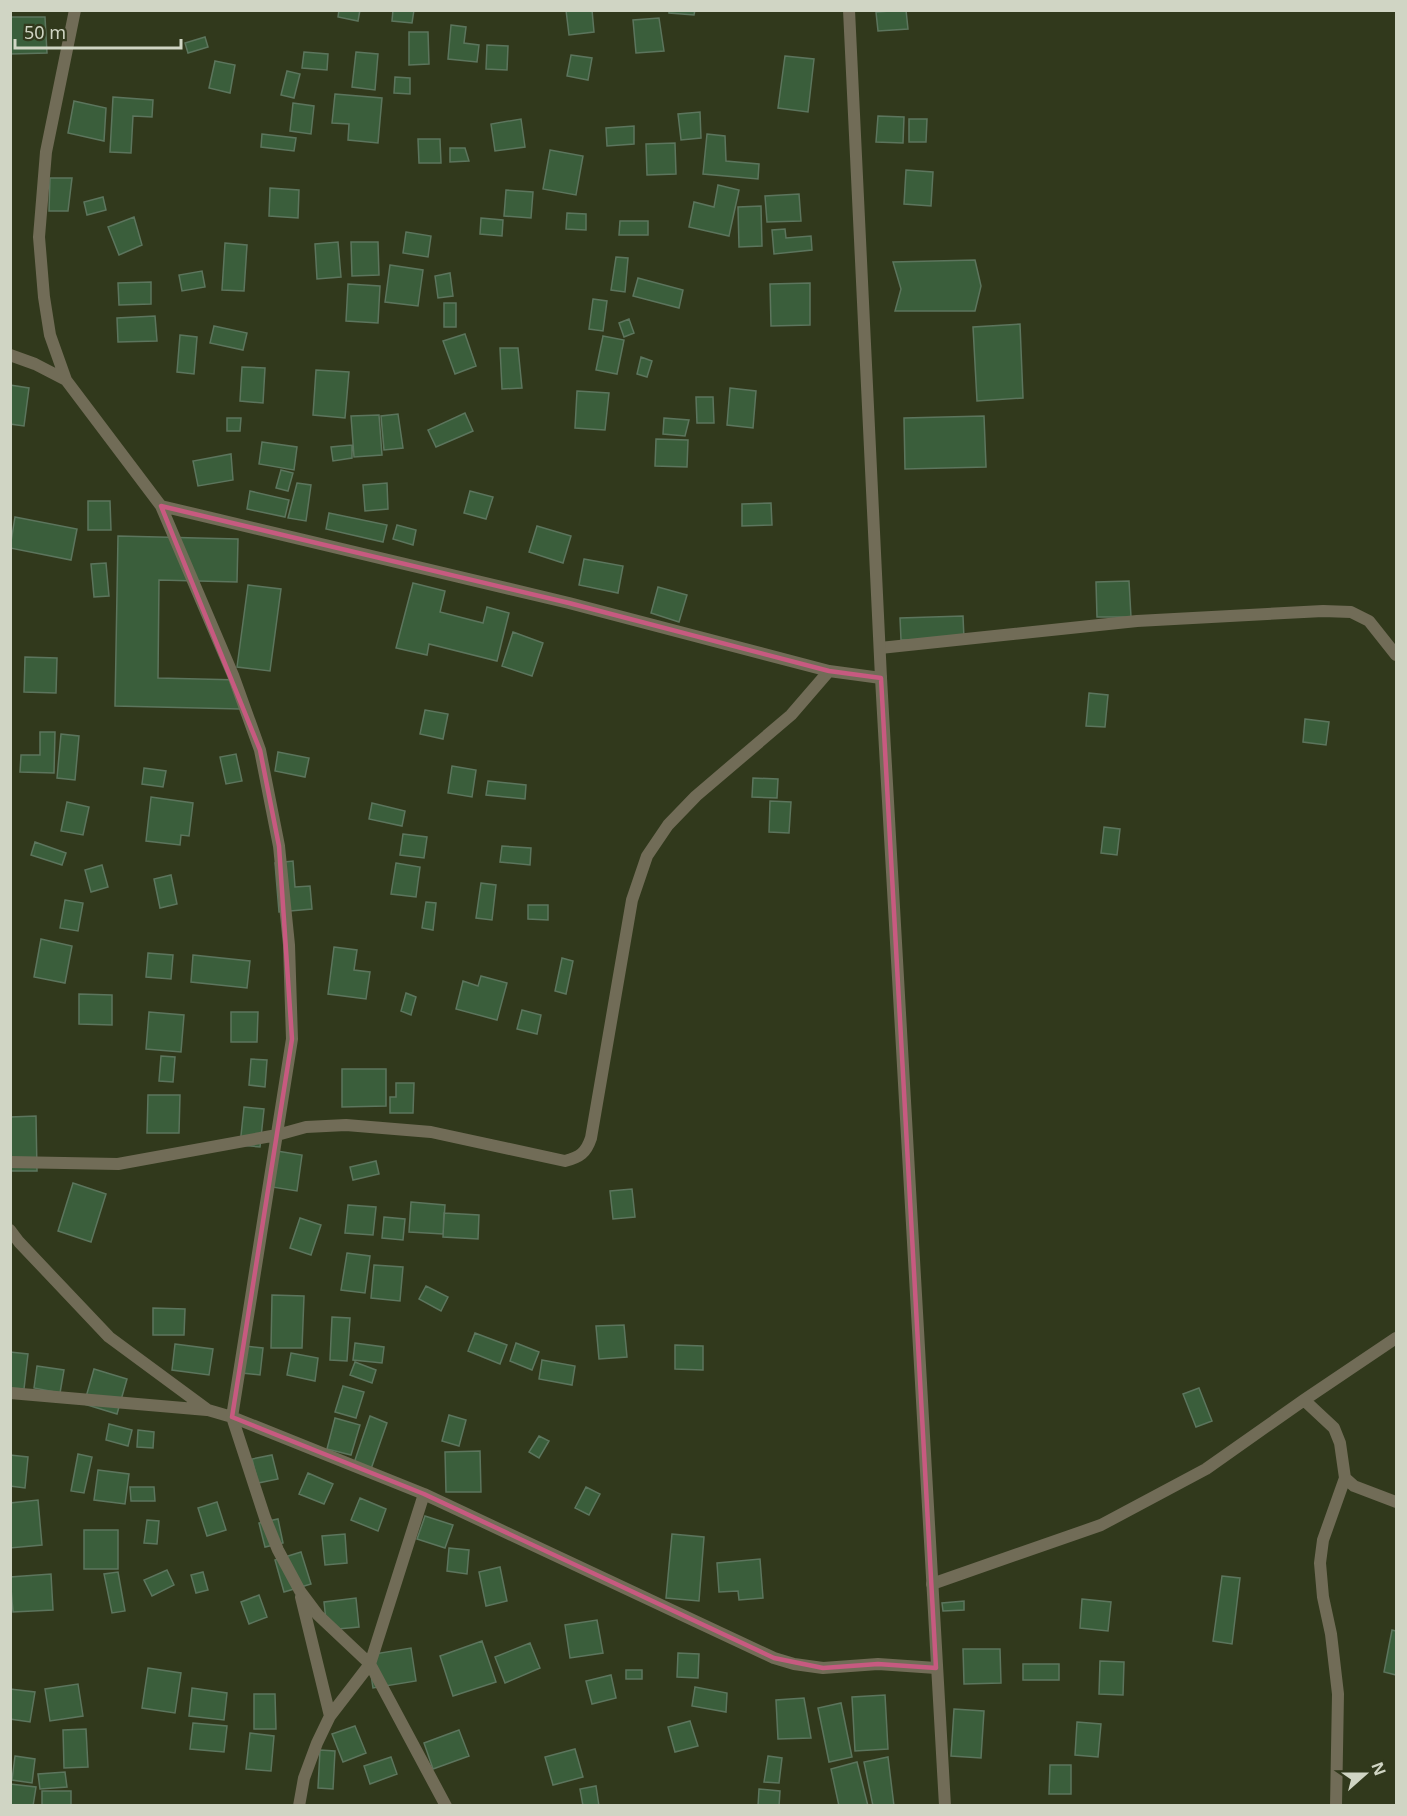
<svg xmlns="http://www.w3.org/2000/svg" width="1407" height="1816" font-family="'Noto Sans',sans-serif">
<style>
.building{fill:#3a5e3b;stroke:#5c755d;stroke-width:1.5}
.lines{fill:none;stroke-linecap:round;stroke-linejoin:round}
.minor{stroke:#716c57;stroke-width:12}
.tertiary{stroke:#716c57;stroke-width:12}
.marked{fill:none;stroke:#c75a80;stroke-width:4.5;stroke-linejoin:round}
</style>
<rect width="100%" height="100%" fill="#31391c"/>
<!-- building -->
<path class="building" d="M339 10H360L358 21 338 17Z
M393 10H414L412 23 392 21Z
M566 10H592L594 32 569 35Z
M669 10H695L694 15 669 13Z
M906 10 908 29 878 31 876 12Z
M10 17H45L47 53 10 54Z
M659 18 664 51 636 53 633 20Z
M451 25 466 27 464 43 479 45 477 62 448 59Z
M409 32H428L429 64 409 65Z
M205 37 208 47 188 53 185 43Z
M487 45 508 46 507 70 486 69Z
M304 52 328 54 327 70 302 68Z
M356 52 378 54 375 90 352 87Z
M571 55 592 58 588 80 567 76Z
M785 56 814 59 808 112 778 108Z
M215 61 235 65 230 93 209 88Z
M287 71 300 74 294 98 281 95Z
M395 77 410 78V94L394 93Z
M335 94 382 98 378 143 348 140 349 124 332 123Z
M113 97 153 100 152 117 133 116 131 153 110 152Z
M74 101 106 108 104 141 68 133Z
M293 103 314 106 311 134 290 131Z
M700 112 701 138 681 140 678 114Z
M878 116 904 117 903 143 876 142Z
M521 119 525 147 495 151 491 124Z
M909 119H927L926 142H909Z
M634 126V144L607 146 606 128Z
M262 134 296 138 294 151 261 147Z
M707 134 725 136 726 161 759 164 758 179 703 174Z
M418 139H440L441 163H419Z
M675 143 676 174 647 175 646 144Z
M450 148H465L469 161 450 162Z
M550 150 583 156 576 195 543 189Z
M906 170 933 172 931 206 904 204Z
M50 178H72L68 211H49Z
M718 185 739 190 729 236 689 227 694 202 714 207Z
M270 188 299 190 298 218 269 216Z
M506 190 533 192 531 218 504 216Z
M799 194 801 221 767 222 765 196Z
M103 197 106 210 87 215 84 202Z
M761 206 762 246 739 247 738 207Z
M567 213 586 214V230L566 229Z
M134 217 142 245 119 255 108 227Z
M481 218 503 220 502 236 480 234Z
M620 221H648V235H619Z
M785 229 786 238 811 236 812 250 774 254 772 230Z
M406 232 431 236 428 257 403 253Z
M338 242 341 277 317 279 315 244Z
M351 242H378L379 275 352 276Z
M225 243 247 245 244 291 222 290Z
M616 257 628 258 625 292 611 290Z
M975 260 981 286 975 311H895L901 289 893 262Z
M390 265 423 270 418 306 385 302Z
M202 271 205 287 182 291 179 275Z
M450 273 453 296 438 298 435 276Z
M638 278 683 290 679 308 633 296Z
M151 282V304L119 305 118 283Z
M810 283V325L771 326 770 284Z
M348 284 380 286 378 323 346 321Z
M593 299 607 301 603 331 589 329Z
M444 303H456V327H444Z
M155 316 157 341 118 342 117 318Z
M629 319 634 333 624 337 619 323Z
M1020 324 1023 398 977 401 973 327Z
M214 326 247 333 243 350 210 343Z
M465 334 476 366 455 374 443 341Z
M180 335 197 337 194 374 177 372Z
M603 336 624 340 617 374 596 370Z
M500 348H518L522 388 502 389Z
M641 357 652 361 647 377 637 374Z
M242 367 265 368 263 403 240 401Z
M316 370 349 372 345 418 313 415Z
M10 385 29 388 24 426 10 424Z
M730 388 756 391 753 428 727 425Z
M577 391 609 393 605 430 575 428Z
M696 397H713L714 423H697Z
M465 413 473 431 436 447 428 430Z
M398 414 403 448 384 450 381 416Z
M379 415 382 455 354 457 351 416Z
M984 416 986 467 905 469 904 418Z
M227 418H241L240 431H227Z
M664 418 689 420 685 436 663 434Z
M656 439 688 440 687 467 655 466Z
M262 442 297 447 294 470 259 464Z
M352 445V458L333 461 331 447Z
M231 454 233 480 198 486 193 461Z
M281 470 293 473 288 491 276 488Z
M297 483 311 485 306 521 288 518Z
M387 483 388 509 365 511 363 485Z
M250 491 289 500 285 517 247 509Z
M470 491 493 497 486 519 464 513Z
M88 501H110L111 530H88Z
M771 503 772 525 742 526V504Z
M329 513 387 525 383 542 326 529Z
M15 517 77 529 71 560 10 548Z
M397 525 416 530 413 545 393 539Z
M537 526 571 536 563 563 529 552Z
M118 536 238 539 237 582 159 580 158 678 240 680V709L115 706Z
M584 559 623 566 618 593 579 585Z
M106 563 109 596 94 597 91 564Z
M1129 581 1131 617H1097L1096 582Z
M413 583 445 591 440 612 483 623 487 607 509 613 497 661 429 644 427 655 396 648Z
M248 585 281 589 270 671 237 667Z
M658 587 687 595 679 622 651 613Z
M963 616 964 639 901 640 900 618Z
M513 632 543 643 532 676 502 666Z
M25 657 57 658 56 693 24 692Z
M1089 693 1108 695 1105 727 1086 726Z
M425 710 448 714 443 739 420 734Z
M1305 719 1329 722 1326 745 1303 742Z
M40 732H55L54 773 20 772 21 755H40Z
M61 734 79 736 75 780 57 778Z
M278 752 309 758 305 777 275 771Z
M236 754 242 781 226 784 220 757Z
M452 766 476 770 472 797 448 793Z
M144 768 166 771 163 787 142 784Z
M753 778 778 779 777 798 752 797Z
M488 781 526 785 525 799 486 795Z
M151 797 193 803 189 836 181 835 180 845 146 841Z
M770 801 791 802 789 833 769 832Z
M67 802 89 807 83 835 61 831Z
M372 803 405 811 402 826 369 819Z
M1104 827 1120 829 1117 855 1101 853Z
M403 834 427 837 424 858 400 855Z
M35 842 66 853 62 865 31 855Z
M502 846 531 848 530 865 500 862Z
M293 861 295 887 310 886 312 909 279 912 275 863Z
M396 863 420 867 416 897 391 894Z
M102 865 108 887 91 892 85 870Z
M171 875 177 904 160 908 154 879Z
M481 883 496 885 492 920 476 918Z
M65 900 83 903 78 931 60 928Z
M426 902 436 903 433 930 422 928Z
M528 905H548V920L528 919Z
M41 939 72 946 65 983 34 977Z
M334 947 357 950 354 970 370 972 366 999 328 994Z
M148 953 173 955 171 979 146 977Z
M193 955 250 961 247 988 191 982Z
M562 958 573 961 566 994 555 991Z
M481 976 507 983 497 1020 456 1009 463 981 478 986Z
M406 993 416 997 411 1015 401 1011Z
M79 994 112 995V1025L79 1024Z
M522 1010 541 1015 537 1034 517 1029Z
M149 1012 184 1015 181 1052 146 1049Z
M231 1012H258L257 1042H231Z
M161 1056 175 1057 173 1082 159 1081Z
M251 1059 267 1060 265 1087 249 1085Z
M342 1069H386V1106L342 1107Z
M396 1083H414L413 1113H390V1097H396Z
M148 1095H180L179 1133H147Z
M244 1107 264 1109 260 1147 240 1145Z
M36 1116 37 1171H10V1117Z
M277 1151 302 1155 297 1191 272 1187Z
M376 1161 379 1174 353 1180 350 1167Z
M73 1183 106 1194 91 1242 58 1231Z
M632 1189 635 1217 613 1219 610 1191Z
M411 1202 445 1205 443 1234 409 1232Z
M348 1205 376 1207 373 1235 345 1233Z
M444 1213 479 1215 478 1239 443 1237Z
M384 1217 405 1219 403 1240 382 1238Z
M300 1218 321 1225 311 1255 290 1248Z
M347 1253 370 1256 365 1293 341 1290Z
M374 1265 403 1267 400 1301 371 1298Z
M426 1286 448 1297 441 1311 419 1299Z
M272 1295 304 1296 302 1348H271Z
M153 1308 185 1309 184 1335H153Z
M332 1317 350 1318 347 1361 330 1360Z
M624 1325 627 1357 599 1359 596 1326Z
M475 1333 507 1345 500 1364 468 1351Z
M355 1343 384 1347 382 1363 353 1360Z
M516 1343 539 1352 532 1370 510 1361Z
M175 1344 213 1349 209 1375 172 1370Z
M675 1345 703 1346V1370L675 1369Z
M245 1346 263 1348 260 1375 242 1373Z
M10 1352 28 1354 24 1389 10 1388Z
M291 1353 318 1358 315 1381 287 1375Z
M542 1360 575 1366 572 1385 539 1379Z
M355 1362 376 1370 372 1383 350 1375Z
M37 1366 64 1370 60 1393 34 1388Z
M94 1369 127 1379 117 1414 84 1404Z
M343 1386 364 1392 356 1418 335 1412Z
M1199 1388 1212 1421 1196 1427 1183 1394Z
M449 1415 466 1420 459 1446 442 1441Z
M370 1416 387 1423 371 1469 354 1463Z
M335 1418 360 1425 351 1455 327 1449Z
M109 1424 132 1430 128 1446 106 1440Z
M138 1430 154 1432 153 1448 137 1447Z
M539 1436 549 1441 539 1458 529 1452Z
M480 1451 481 1492H446L445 1452Z
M78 1454 92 1457 84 1493 71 1491Z
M10 1455 28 1457 25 1488 10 1486Z
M272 1455 278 1479 258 1483 252 1459Z
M98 1470 129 1474 125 1504 94 1500Z
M308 1473 333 1484 324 1504 299 1494Z
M130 1487H154L155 1501H131Z
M586 1487 600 1494 589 1515 575 1508Z
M360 1498 386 1509 378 1531 351 1520Z
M38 1500 42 1545 10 1548V1503Z
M217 1502 226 1530 207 1536 198 1508Z
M425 1516 453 1525 445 1548 417 1539Z
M278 1519 283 1543 265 1547 259 1523Z
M147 1520 159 1521 157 1544 144 1543Z
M84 1530H118V1569H84Z
M345 1534 347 1563 325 1565 322 1536Z
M672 1534 704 1537 699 1601 666 1598Z
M449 1548 469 1550 467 1574 447 1571Z
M301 1552 311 1584 284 1592 275 1560Z
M760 1559 763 1598 739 1600 738 1591 719 1592 717 1563Z
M500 1567 507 1601 486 1606 479 1572Z
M167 1570 174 1585 152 1596 144 1580Z
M118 1572 125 1611 112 1613 104 1574Z
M203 1572 208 1590 196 1593 191 1575Z
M51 1574 53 1610 13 1612 10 1577Z
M1222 1576 1240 1578 1232 1644 1213 1641Z
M259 1595 267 1617 249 1624 241 1602Z
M356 1598 359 1627 327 1630 324 1602Z
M1082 1599 1111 1602 1108 1631 1080 1628Z
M964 1601V1610L943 1611 942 1603Z
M597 1620 603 1653 570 1658 565 1625Z
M1392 1630 1396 1631V1675L1384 1672Z
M482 1641 496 1682 453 1696 440 1656Z
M530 1643 540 1668 505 1683 495 1657Z
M411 1648 416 1681 373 1688 368 1655Z
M963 1649H1000L1001 1683 964 1684Z
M678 1653 699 1654 698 1678 677 1677Z
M1100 1661 1124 1662 1123 1695 1099 1694Z
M1023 1664H1059V1680H1023Z
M148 1668 181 1673 175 1713 142 1708Z
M626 1670H642V1679H626Z
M611 1675 616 1698 592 1704 586 1681Z
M78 1684 83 1716 50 1721 45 1689Z
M695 1687 727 1693 726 1712 692 1706Z
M192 1688 227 1693 224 1720 189 1716Z
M10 1689 35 1692 30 1722 10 1719Z
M254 1694H275L276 1729H254Z
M885 1695 888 1749 855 1751 852 1697Z
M804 1698 811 1738 778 1739 776 1700Z
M841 1703 852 1757 829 1762 818 1708Z
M954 1709 984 1711 981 1758 951 1756Z
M690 1721 698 1746 675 1752 668 1727Z
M1077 1722 1101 1724 1098 1757 1075 1755Z
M193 1723 227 1726 224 1752 190 1749Z
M355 1726 366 1753 343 1762 332 1734Z
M86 1729 88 1767 64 1768 63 1730Z
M459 1730 469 1756 433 1769 424 1743Z
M250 1733 274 1736 271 1771 246 1769Z
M575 1749 583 1777 553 1785 545 1757Z
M320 1750 335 1751 333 1789 318 1788Z
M15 1756 35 1759 32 1783 12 1780Z
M768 1756 782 1758 779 1783 764 1782Z
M391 1757 397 1774 370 1784 364 1766Z
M888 1757 894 1806H873L864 1762Z
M857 1762 868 1806H839L831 1769Z
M1050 1765H1071V1794H1049Z
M65 1772 67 1787 40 1789 38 1774Z
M10 1784 36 1787 33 1806 10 1805Z
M596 1786 599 1806H583L580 1789Z
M759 1789 780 1791 779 1806H758Z
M42 1791H71V1806H42Z"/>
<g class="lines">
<!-- minor -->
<path class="minor" d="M10 355 35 364 66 380 161 506 233 675 260 750 279 846 289 945 292 1039 232 1417 265 1518 278 1550 300 1591 318 1615 370 1664 446 1806
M66 380 50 335 44 297 39 237 46 152 75 10
M161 506 569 603 829 671 881 678
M880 648 1137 621 1323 611 1351 612 1369 621 1396 655
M10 1162 118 1164 277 1135 306 1127 346 1125 431 1132 565 1161C580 1157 586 1153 591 1138L632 900 647 856 668 825 696 796 791 715 829 671
M10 1230 19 1242 109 1337 208 1410 232 1417 424 1494 774 1658 794 1664 823 1668 878 1664 936 1668
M10 1393 207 1410
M1304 1400 1334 1428 1340 1443 1345 1478 1323 1540 1320 1563 1323 1597 1331 1634 1338 1694 1336 1806
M1345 1478 1354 1486 1396 1502
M932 1584 1101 1525 1206 1469 1304 1400 1396 1338
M301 1597 330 1716
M299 1806 304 1778 317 1743 330 1716 370 1664 424 1494"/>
<!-- tertiary -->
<path class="tertiary" d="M849 10 881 678 945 1806"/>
</g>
<!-- marked area -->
<path class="marked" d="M161 506 569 603 829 671 881 678 936 1668 878 1664 823 1668 774 1658 424 1494 232 1417 292 1039 279 846 260 750Z"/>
<!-- border -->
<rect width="1407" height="1816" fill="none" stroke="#d0d5c4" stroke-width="24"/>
<!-- north arrow -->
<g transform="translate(1365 1774) rotate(69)" stroke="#31391c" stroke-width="4.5" paint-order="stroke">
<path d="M0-4.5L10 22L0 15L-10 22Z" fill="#d0d5c4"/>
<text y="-9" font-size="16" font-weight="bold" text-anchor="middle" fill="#d0d5c4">N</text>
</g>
<!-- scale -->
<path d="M15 39v9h166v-9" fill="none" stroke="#d0d5c4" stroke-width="3"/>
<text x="24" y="39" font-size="18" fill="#d0d5c4" stroke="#31391c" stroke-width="4.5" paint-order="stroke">50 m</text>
</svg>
